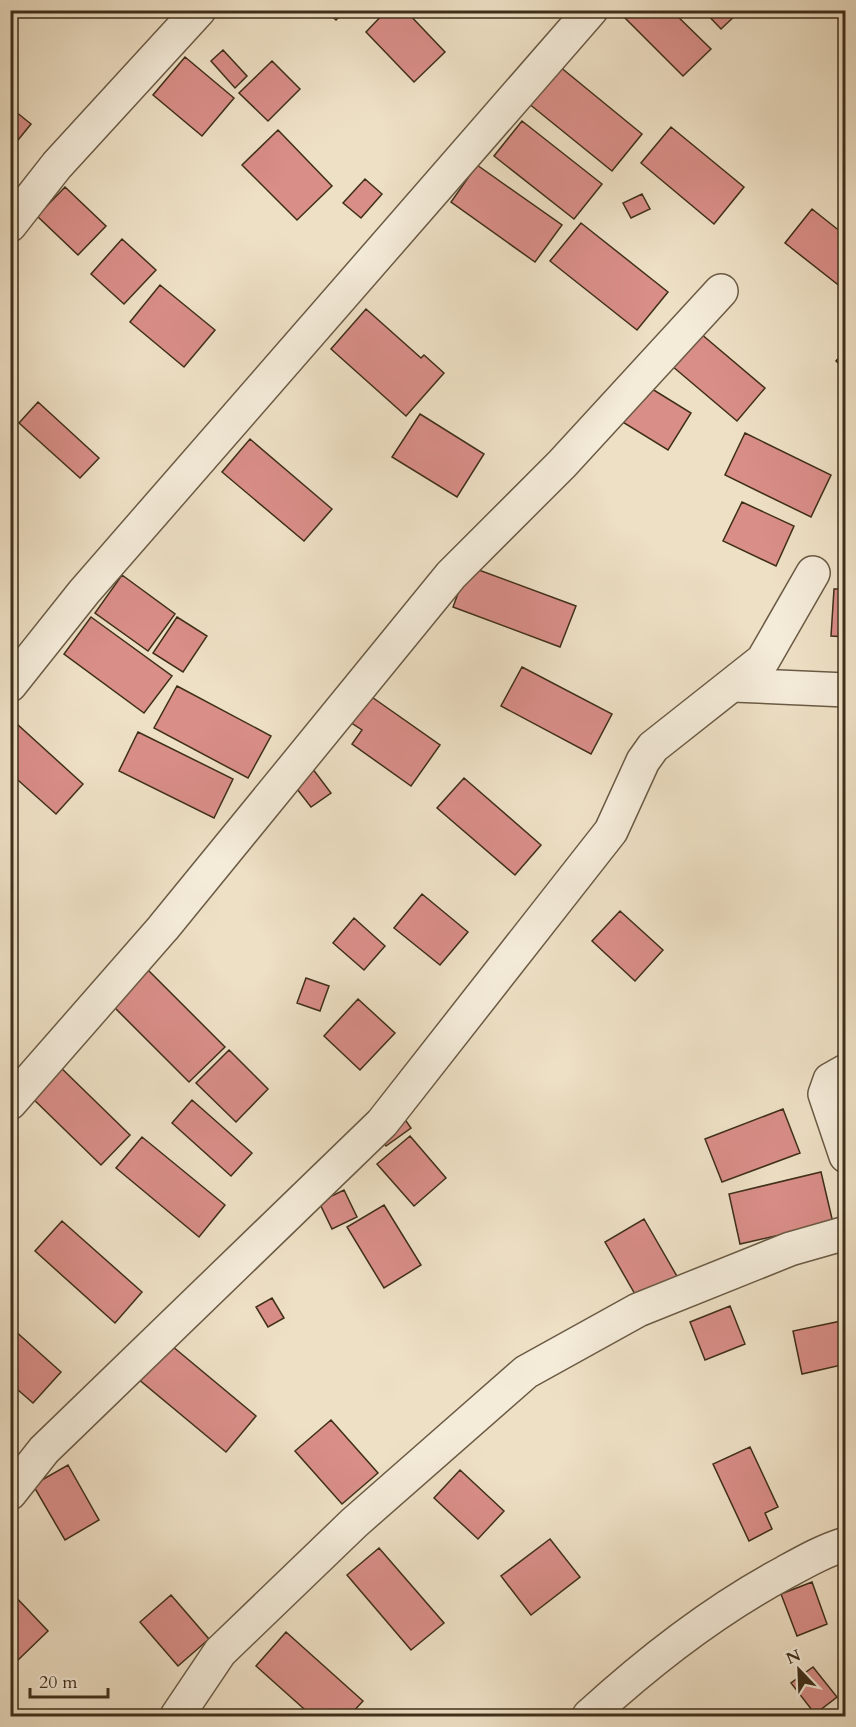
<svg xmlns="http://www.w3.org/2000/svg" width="856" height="1727" font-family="Cardo,serif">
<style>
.building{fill:#d98e88;stroke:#3f2f1a;stroke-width:1.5}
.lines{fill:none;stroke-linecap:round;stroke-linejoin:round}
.minor-casing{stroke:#6b5b45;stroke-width:36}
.minor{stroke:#f4ebd9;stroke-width:33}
</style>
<rect width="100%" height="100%" fill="#eee0c5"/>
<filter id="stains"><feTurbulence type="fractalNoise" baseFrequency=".00333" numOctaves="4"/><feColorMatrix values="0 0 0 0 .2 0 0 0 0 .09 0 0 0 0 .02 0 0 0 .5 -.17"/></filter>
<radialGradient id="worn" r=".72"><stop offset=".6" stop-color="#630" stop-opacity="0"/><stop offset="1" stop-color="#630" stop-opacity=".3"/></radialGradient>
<!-- building -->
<path class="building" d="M325 10H346L336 20Z
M387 10H405L445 52 414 82 366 32Z
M629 10H671L711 49 683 76 623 16Z
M703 10H741L721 29Z
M223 50 247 76 235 88 211 61Z
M185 57 234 98 202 136 153 95Z
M272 61 300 89 268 121 239 93Z
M559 66 642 134 612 171 528 103Z
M10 107 31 124 10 150Z
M522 121 602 184 574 219 494 156Z
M671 127 744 187 714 224 641 163Z
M278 130 332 186 297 220 242 165Z
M477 165 562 225 535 262 451 202Z
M365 179 382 194 361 218 343 203Z
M65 187 106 226 78 255 37 216Z
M642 194 650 209 631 218 623 203Z
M812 209 846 236V291L785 243Z
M581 223 668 292 637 330 550 261Z
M122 239 156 270 124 304 91 274Z
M160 285 215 330 184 367 130 322Z
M366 309 421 358 424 355 444 373 406 416 331 349Z
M700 333 765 388 737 421 672 366Z
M846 350V370L836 361Z
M644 384 691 413 668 450 621 421Z
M38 402 99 458 80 478 19 423Z
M420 414 484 454 457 497 392 457Z
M745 433 831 475 811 517 725 475Z
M250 439 332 509 304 541 222 472Z
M742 502 794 526 776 566 723 541Z
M468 566 576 606 560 647 453 607Z
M122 575 175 614 148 651 95 613Z
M834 589H846V637L831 636Z
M91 617 172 676 144 713 64 654Z
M177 617 207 636 183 672 153 653Z
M522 667 612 714 591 754 501 706Z
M177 686 271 736 248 778 154 728Z
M369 695 440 745 411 786 352 744 362 730 350 722Z
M17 724 83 784 56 814 10 773V731Z
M138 732 233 779 214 818 119 771Z
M306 760 331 793 311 807 286 775Z
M464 778 541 845 515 875 437 808Z
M422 894 468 932 440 965 394 928Z
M620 911 663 950 635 981 592 941Z
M354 918 385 946 364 970 333 943Z
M144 966 225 1047 189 1082 109 1002Z
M306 978 329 986 320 1011 297 1003Z
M358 999 395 1033 360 1070 324 1036Z
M229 1050 268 1089 236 1122 196 1083Z
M54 1061 130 1135 101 1165 25 1091Z
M192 1100 252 1153 231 1176 172 1123Z
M783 1109 800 1153 722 1182 705 1139Z
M399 1111 411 1128 386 1146 374 1128Z
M410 1136 446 1178 414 1206 377 1164Z
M142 1137 225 1205 199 1237 116 1168Z
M821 1172 833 1223 740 1244 729 1194Z
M344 1190 357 1217 332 1229 319 1202Z
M384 1205 421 1265 384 1288 347 1227Z
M644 1219 678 1278 639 1301 605 1242Z
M62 1221 142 1292 115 1323 35 1251Z
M272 1298 284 1318 268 1327 256 1307Z
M730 1306 745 1344 705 1360 690 1322Z
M846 1320V1364L802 1374 793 1331Z
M13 1329 61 1372 33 1403 10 1383Z
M172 1346 256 1416 226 1452 131 1373Z
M331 1420 378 1473 342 1504 295 1451Z
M750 1447 778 1507 765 1513 772 1529 749 1541 713 1464Z
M68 1465 99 1520 65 1540 33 1485Z
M460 1470 504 1511 478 1539 434 1498Z
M550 1539 580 1577 531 1615 501 1576Z
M379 1548 444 1623 411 1650 347 1575Z
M812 1582 827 1624 797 1636 781 1594Z
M11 1592 48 1631 17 1661 10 1654Z
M171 1595 209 1639 178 1666 140 1622Z
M286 1632 363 1701 349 1716H312L256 1666Z
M813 1667 837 1697 815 1714 791 1683Z"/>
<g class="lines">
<defs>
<path id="minor" d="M10 225 57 165 199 10
M10 685 84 592 591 10
M734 685 846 690
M846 1071 830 1080 825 1094 846 1156
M10 1103 163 928 451 575 562 464 721 291
M10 1493 44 1450 382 1123 611 831 643 761 653 747 763 660 813 573
M177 1716 220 1652 354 1523 526 1372 638 1310 790 1249 846 1233
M589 1716C648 1662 713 1611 784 1573 804 1562 823 1551 846 1544"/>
</defs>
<!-- minor casing -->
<use href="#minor" class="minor-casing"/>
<!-- minor -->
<use href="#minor" class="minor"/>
</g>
<!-- margin -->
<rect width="856" height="1727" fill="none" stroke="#eee0c5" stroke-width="36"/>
<rect x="12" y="12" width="832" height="1703" fill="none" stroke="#3f2f1a" stroke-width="3"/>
<rect x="18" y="18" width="820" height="1691" fill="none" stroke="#3f2f1a" stroke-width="1.5"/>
<!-- north arrow -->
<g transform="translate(799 1670) rotate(337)" stroke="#f4ebd9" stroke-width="4.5" paint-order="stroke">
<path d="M0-4.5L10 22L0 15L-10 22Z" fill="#3f2f1a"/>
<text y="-9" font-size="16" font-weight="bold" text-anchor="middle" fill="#3f2f1a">N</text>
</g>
<!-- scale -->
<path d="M30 1688v9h78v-9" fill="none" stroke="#3f2f1a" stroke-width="3"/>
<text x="39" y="1688" font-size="18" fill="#3f2f1a" stroke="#f4ebd9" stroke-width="4.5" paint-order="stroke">20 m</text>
<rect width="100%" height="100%" filter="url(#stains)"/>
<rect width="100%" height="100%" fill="url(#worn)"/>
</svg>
